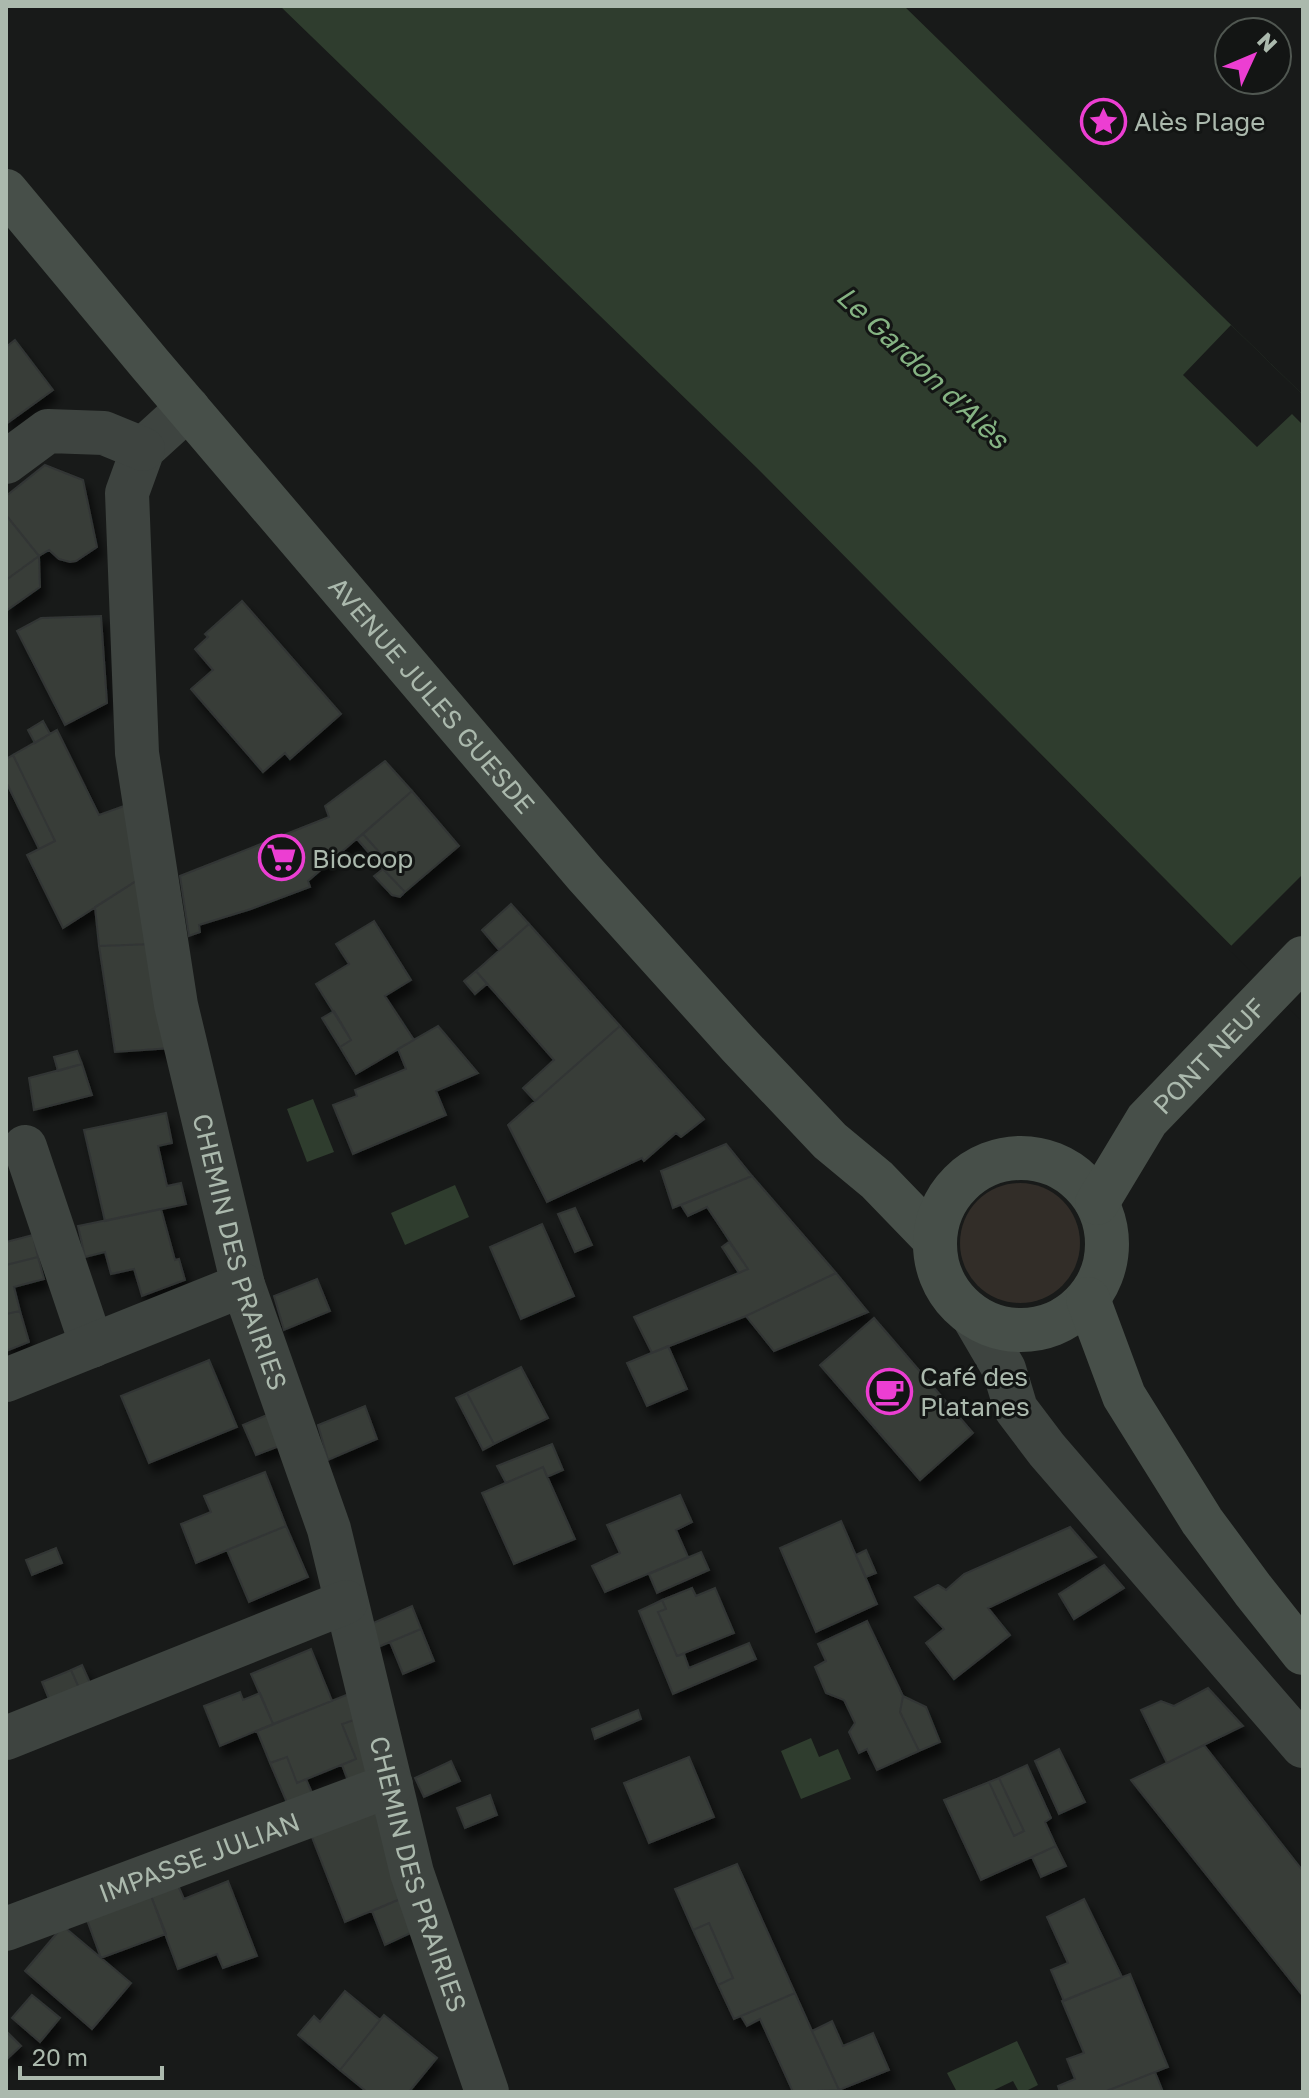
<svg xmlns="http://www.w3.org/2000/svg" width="1309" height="2098" font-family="'Golos Text',sans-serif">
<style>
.green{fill:#322d28}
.water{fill:#2f3d2e}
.pier{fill:#181a19}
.building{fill:#383c39;stroke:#323634;stroke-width:2;filter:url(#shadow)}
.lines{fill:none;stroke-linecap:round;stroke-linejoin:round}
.street{stroke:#3e4440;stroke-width:44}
.secondary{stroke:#474f49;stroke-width:44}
.labels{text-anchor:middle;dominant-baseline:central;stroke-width:6;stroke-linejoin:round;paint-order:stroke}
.poi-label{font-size:26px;fill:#abb9ad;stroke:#131514;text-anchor:start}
.street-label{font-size:26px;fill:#abb9ad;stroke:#131514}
.water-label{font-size:28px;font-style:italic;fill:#85b383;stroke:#131514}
</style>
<defs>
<filter id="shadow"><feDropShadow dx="5" dy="9" stdDeviation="4" flood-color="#0009"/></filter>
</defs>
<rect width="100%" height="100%" fill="#181a19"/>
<!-- green -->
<path class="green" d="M960 1243a60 60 0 1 1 120 0a60 60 0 1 1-120 0Z"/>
<!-- water -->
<path class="water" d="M280 6H904L1303 395V1018L756 467Z
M313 1099 334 1152 307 1162 287 1109Z
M455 1185 469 1217 405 1245 391 1213Z
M811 1738 819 1757 838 1749 851 1779 801 1799 781 1751Z
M1017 2041 1038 2085 1024 2092H1019L1013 2081 990 2092H957L947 2073Z"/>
<!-- pier -->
<path class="pier" d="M1231 325 1303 395V425L1292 414 1257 447 1183 375Z
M1303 874V1022L1228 949Z"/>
<!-- building -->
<path class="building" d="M15 340 53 390 6 424V347Z
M45 465 83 480 97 547 76 561 70 562 59 559 49 550 39 556 6 515V496Z
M6 515 39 556 6 580Z
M39 556 40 587 6 611V580Z
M242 601 341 714 290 759 285 753 263 772 191 689 213 670 195 649 208 637 205 634Z
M101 616 107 703 65 725 17 631 41 618Z
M43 721 50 734 35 743 28 730Z
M57 730 99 815 132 803 144 876 63 928 27 855 55 841 13 755Z
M13 755 55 841 39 849 6 782V759Z
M385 761 412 791 308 881 310 887 251 909 199 925 200 932 189 936 180 876 329 817 325 806Z
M412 791 459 846 405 892 383 869 389 863 363 834Z
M363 834 389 863 383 869 357 839Z
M383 869 405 892 400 897 392 895 374 876Z
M144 876 153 944 99 946 95 907Z
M511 904 529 924 499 950 482 930Z
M374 921 411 980 385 996 414 1040 356 1074 340 1047 351 1040 316 984 349 964 336 944Z
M529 924 620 1026 535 1101 523 1088 554 1060 476 971Z
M153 944 172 1048 115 1052 99 946Z
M476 971 487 984 475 994 464 981Z
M334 1011 351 1040 340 1047 322 1018Z
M438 1026 478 1073 436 1091 446 1115 353 1154 333 1105 357 1096 355 1090 406 1069 398 1049Z
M620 1026 704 1119 681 1137 676 1133 644 1161 642 1158 547 1202 508 1125Z
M77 1051 82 1064 58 1071 54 1057Z
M82 1064 92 1095 34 1110 29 1078Z
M166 1113 172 1143 158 1146 167 1186 181 1183 186 1204 105 1221 84 1130Z
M726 1144 752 1176 673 1208 661 1171Z
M752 1176 836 1273 746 1316 652 1353 634 1317 748 1269 707 1207 688 1216 681 1205Z
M575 1208 592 1245 575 1252 558 1214Z
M161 1209 175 1260 179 1259 185 1280 142 1296 134 1269 111 1274 105 1252 85 1257 78 1226Z
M542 1224 574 1296 521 1319 490 1247Z
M33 1235 38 1257 6 1265V1242Z
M729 1242 748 1269 739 1273 722 1247Z
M38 1257 44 1279 14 1287 20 1311 6 1314V1265Z
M836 1273 868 1312 774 1351 746 1316Z
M317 1279 330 1311 284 1330 274 1296Z
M20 1311 29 1342 6 1351V1314Z
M874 1318 973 1433 920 1480 820 1365Z
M668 1346 687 1389 647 1406 627 1363Z
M209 1360 237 1427 149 1463 121 1396Z
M521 1367 548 1418 494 1444 467 1393Z
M467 1393 494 1444 483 1450 456 1398Z
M365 1406 377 1439 328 1460 318 1425Z
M274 1412 285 1444 256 1455 243 1425Z
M552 1444 563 1470 547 1477 543 1467 506 1483 497 1466Z
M543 1467 575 1539 514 1564 482 1493Z
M265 1472 286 1526 196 1563 181 1524 211 1512 204 1496Z
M680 1495 692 1522 676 1530 688 1557 605 1592 592 1566 620 1553 607 1525Z
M841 1521 877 1604 816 1632 780 1548Z
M286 1526 308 1577 249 1602 227 1550Z
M1070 1527 1096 1557 988 1608 1010 1635 954 1679 926 1643 944 1629 915 1597 938 1585 946 1590 964 1574Z
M56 1548 62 1563 32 1575 26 1560Z
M866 1550 876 1573 866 1577 856 1555Z
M701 1552 709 1570 657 1593 649 1574Z
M1104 1565 1124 1588 1074 1619 1059 1594Z
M692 1588 696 1596 715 1588 734 1633 677 1656 658 1612 666 1609 662 1600Z
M662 1600 666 1609 658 1612 677 1656 684 1654 689 1668 749 1643 756 1659 673 1694 639 1611Z
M412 1606 421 1629 378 1647 373 1623Z
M867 1621 903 1696 900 1712 919 1751 877 1770 867 1749 859 1753 849 1732 855 1723 844 1700 826 1693 815 1667 826 1661 818 1644Z
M421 1629 434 1661 403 1674 390 1642Z
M311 1649 332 1701 273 1724 251 1674Z
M82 1665 90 1683 79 1688 71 1670Z
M71 1670 79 1688 51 1704 42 1682Z
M1208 1688 1243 1726 1167 1763 1141 1710 1161 1701 1174 1706Z
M240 1692 243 1700 260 1693 273 1724 220 1746 204 1706Z
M351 1693 357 1719 342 1724 356 1759 297 1783 287 1757 270 1763 257 1731Z
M903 1696 926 1707 940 1742 919 1751 900 1712Z
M638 1710 641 1719 595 1739 592 1729Z
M357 1719 369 1772 348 1781 342 1765 356 1759 342 1724Z
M1204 1745 1303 1871V1996L1131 1780Z
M1059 1749 1085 1802 1059 1814 1035 1761Z
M287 1757 297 1783 306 1779 313 1795 288 1805 270 1763Z
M689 1757 714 1817 649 1843 624 1783Z
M451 1761 460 1781 424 1797 415 1778Z
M1027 1765 1051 1818 1045 1822 1056 1846 981 1880 944 1800 989 1782 1014 1836 1024 1831 999 1778Z
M999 1778 1024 1831 1014 1836 989 1782Z
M490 1795 497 1815 465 1828 457 1808Z
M379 1806 405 1897 345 1922 310 1832Z
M1056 1846 1066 1866 1041 1877 1032 1857Z
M737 1864 795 1993 734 2019 718 1985 733 1978 709 1923 693 1930 675 1889Z
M228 1881 257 1956 223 1968 217 1954 178 1969 150 1893 177 1883 184 1899Z
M150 1893 166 1934 101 1958 86 1917Z
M405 1897 415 1931 385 1945 372 1911Z
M1084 1899 1122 1977 1064 2001 1051 1970 1068 1963 1047 1917Z
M709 1923 733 1978 718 1985 693 1930Z
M63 1926 131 1983 92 2029 25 1971Z
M1130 1974 1168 2067 1104 2092H1060L1058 2086 1075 2079 1067 2059 1084 2053 1062 2001Z
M345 1991 380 2020 340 2070 298 2035 314 2016 320 2022Z
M795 1993 812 2031 839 2090 793 2092 760 2019 747 2026 741 2016Z
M32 1995 60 2018 40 2042 12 2018Z
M384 2015 437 2058 409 2092H367L340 2070Z
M832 2021 843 2046 873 2033 889 2070 839 2090 812 2031Z
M6 2031 21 2046 6 2060Z
M1155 2072 1163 2092H1104Z"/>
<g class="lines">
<!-- street -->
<g class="street">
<path id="s1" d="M188 408 143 449 127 493 137 753 176 1005 243 1285 329 1529 412 1873 487 2092"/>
<path d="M6 462 48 431 104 433 143 449"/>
<path d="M25 1147 92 1346"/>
<path d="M973 1316 1004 1369 1016 1409 1047 1450 1303 1746"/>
<path d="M6 1380 243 1285"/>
<path d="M6 1738 346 1602"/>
<path id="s2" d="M6 1929 391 1785"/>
</g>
<!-- secondary -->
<g class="secondary">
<path id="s3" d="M6 191 150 364 585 874 738 1044 830 1141 877 1180 934 1239"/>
<circle cx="1021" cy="1244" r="86"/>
<path id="s4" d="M1097 1203 1147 1120 1303 958"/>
<path d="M1088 1299 1124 1396 1202 1521 1253 1590 1303 1653"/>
</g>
</g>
<!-- icons -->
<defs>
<symbol id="sight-ring" viewBox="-11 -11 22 22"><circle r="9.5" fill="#131514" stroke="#ec3ed2" stroke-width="1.5"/><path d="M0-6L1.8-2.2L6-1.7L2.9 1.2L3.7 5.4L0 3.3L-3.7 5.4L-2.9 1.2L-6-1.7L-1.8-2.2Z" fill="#ec3ed2"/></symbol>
<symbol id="supermarket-ring" viewBox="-11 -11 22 22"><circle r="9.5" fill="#131514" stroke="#ec3ed2" stroke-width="1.5"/><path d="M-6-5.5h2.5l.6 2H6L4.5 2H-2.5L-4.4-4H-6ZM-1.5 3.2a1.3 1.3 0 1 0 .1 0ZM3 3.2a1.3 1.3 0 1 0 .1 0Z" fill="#ec3ed2"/></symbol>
<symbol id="cafe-ring" viewBox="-11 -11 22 22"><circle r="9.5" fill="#131514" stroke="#ec3ed2" stroke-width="1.5"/><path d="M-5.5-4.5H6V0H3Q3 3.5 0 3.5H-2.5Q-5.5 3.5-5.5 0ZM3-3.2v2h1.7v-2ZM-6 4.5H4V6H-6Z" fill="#ec3ed2"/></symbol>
</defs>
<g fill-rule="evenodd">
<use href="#sight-ring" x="1078" y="96" width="51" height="51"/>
<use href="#supermarket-ring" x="256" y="832" width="51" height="51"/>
<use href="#cafe-ring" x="864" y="1366" width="51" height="51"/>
</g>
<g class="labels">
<!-- poi labels -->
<g class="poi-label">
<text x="1134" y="121">Alès Plage</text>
<text x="312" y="858">Biocoop</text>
<text x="920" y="1376">Café des<tspan x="920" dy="30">Platanes</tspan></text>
</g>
<!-- street labels -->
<g class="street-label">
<text stroke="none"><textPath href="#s3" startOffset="660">AVENUE JULES GUESDE</textPath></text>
<text stroke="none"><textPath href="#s4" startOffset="186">PONT NEUF</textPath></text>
<text stroke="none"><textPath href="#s1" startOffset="878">CHEMIN DES PRAIRIES</textPath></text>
<text stroke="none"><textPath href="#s2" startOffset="206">IMPASSE JULIAN</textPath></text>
<text stroke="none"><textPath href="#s1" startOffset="1526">CHEMIN DES PRAIRIES</textPath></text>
</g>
<!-- water labels -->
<g class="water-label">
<text transform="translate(923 367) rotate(43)">Le Gardon d'Alès</text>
</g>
</g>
<!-- border -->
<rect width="1309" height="2098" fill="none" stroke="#abb9ad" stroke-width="16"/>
<!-- north arrow -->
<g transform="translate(1253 56) rotate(46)"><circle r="38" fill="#131514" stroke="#505751" stroke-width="2"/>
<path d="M0-6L14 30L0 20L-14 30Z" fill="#ec3ed2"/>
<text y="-12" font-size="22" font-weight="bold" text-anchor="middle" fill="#abb9ad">N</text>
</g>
<!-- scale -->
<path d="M20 2066v12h142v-12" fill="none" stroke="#abb9ad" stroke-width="4"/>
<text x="32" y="2066" font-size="24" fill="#abb9ad" stroke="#131514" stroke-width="6" paint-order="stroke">20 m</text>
</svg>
